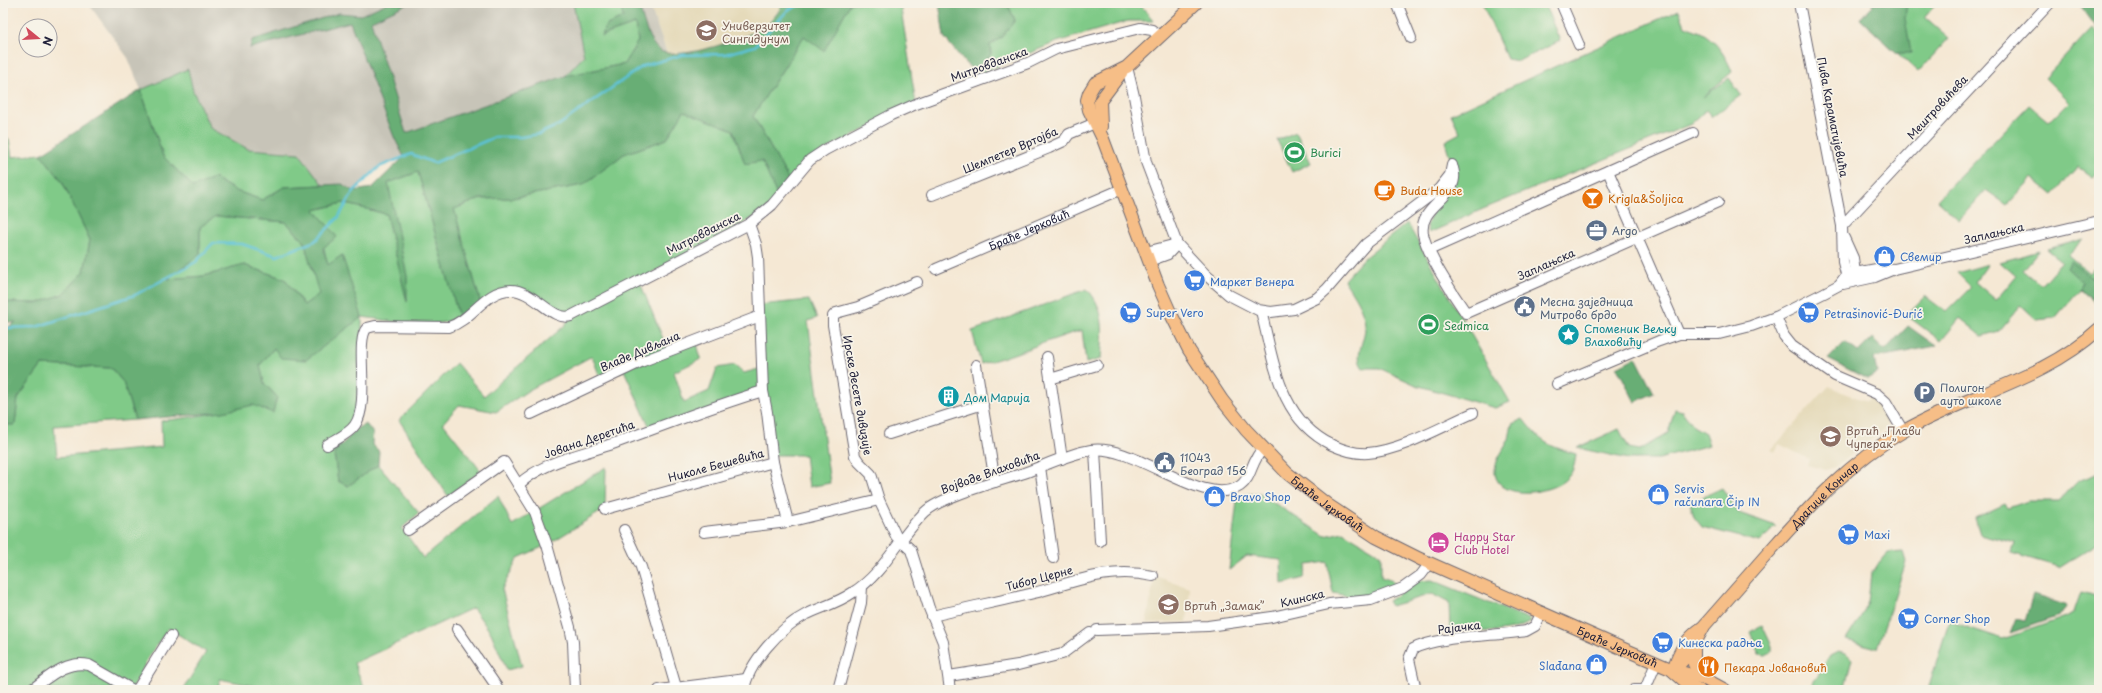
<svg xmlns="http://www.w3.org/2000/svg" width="2102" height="693" font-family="'Playpen Sans',sans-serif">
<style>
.built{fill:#e5daba}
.industrial{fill:#c7c4b8}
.green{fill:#80ca88;stroke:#517662}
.forest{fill:#68ae74;stroke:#456858;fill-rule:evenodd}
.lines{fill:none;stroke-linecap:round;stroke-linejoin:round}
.stream{stroke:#5bc2d8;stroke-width:2.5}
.minor-casing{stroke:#6c6771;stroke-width:12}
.major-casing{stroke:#6c6771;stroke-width:14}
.minor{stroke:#fff;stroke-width:10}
.major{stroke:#f6be87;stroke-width:12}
.labels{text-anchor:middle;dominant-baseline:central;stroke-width:3.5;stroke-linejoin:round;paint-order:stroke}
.education-label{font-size:11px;fill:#785e54;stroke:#f7f3e8;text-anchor:start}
.street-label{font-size:11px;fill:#22223b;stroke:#f7f3e8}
.leisure-label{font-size:11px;fill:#27864d;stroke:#f7f3e8;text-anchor:start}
.food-label{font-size:11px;fill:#c56008;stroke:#f7f3e8;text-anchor:start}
.service-label{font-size:11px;fill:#4e5e75;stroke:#f7f3e8;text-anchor:start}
.shop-label{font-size:11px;fill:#366cbe;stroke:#f7f3e8;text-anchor:start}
.culture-label{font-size:11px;fill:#0d838f;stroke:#f7f3e8;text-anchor:start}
.hotel-label{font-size:11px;fill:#b23c85;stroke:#f7f3e8;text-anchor:start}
</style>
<rect width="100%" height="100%" fill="#f7f3e8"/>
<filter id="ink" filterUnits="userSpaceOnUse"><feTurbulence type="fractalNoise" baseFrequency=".025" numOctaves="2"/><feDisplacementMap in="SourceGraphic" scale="8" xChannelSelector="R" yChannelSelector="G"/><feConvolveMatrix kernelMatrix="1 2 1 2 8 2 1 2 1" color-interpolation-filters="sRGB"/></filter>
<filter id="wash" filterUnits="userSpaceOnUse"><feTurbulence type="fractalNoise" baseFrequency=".012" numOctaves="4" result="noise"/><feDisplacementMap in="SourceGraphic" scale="16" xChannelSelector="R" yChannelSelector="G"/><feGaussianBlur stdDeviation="0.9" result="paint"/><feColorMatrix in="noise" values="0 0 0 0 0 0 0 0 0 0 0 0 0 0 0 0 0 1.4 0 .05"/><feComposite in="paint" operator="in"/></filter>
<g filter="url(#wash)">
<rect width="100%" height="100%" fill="#f5e8d4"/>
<!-- built -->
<path class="built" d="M649 3H783V4L766 25 743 38 705 49 671 54H667Z
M1829 386 1846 394 1867 401 1871 395 1881 403 1889 415 1887 427 1835 467 1826 470 1807 465 1809 459 1779 444 1775 452 1771 450Z
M1155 576 1190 588 1187 622 1146 623Z"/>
<!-- industrial -->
<path class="industrial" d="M88 3H649L667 54 643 66 379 167 354 191 342 184 284 187H193L141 90 128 58Z"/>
<!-- green -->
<path class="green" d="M573 3H621L623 18 607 25 601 36 635 24 638 41 624 64 565 76 584 56Z
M853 3H900L916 104 825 150 790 182 753 116 804 36 824 50 850 4Z
M1007 3H1139L1154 21H1128L1057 42 976 75V72L991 54 990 45 1002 37 1015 20Z
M1482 3H1504L1506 7 1516 3H1544L1560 41 1518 61 1507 59Z
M1871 3H1937L1925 17 1949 38 1918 72 1860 19 1873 5Z
M1679 10 1685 26C1692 29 1701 31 1707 36 1718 44 1728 60 1732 72L1703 97 1729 78 1741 95 1712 117 1706 110 1691 124 1483 209 1429 233 1427 225 1452 165 1445 141 1460 133 1451 114Z
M2092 28 2099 34V172L2092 177 2078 167 2053 195 2032 178 2007 205 1986 190 1959 220 1937 200 2029 105 2049 122 2069 102 2045 78Z
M188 69 193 91 210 128 248 149 299 153 323 185 284 187 262 200 236 191 214 178 193 187 163 156 141 90Z
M684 110 734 130 745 164 762 160 778 198 764 212 639 280 668 351 696 340 701 359 674 372 684 402 709 391 717 368 735 365 744 373 762 368 759 305 809 300 817 318 808 321 830 483 809 487 805 455H773L763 391 651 430 624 370 601 380 592 356 529 390 496 412 459 405 443 423 481 471 448 496 399 420 456 363 484 396 564 326 571 317 511 290 481 304 454 209 480 199 512 198 583 185 624 154 667 139Z
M1296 132 1311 163 1292 172 1277 140Z
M3 135 9 139 12 157 41 154 62 181 90 240 84 272 63 294 38 303 3 302Z
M418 172 459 318C430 330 394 321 362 317L363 398 359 416 334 453 338 481 348 486 378 465 419 513 402 528 423 558 498 496 512 525 606 467 605 509 547 545 518 558 502 589 522 666 507 670 491 633 473 608 354 663 365 690H274L220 679 218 690H183L206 652 168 628 147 660 132 690H3V425L15 424 18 398 42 365 111 368 123 382 135 420 54 426 57 457 162 447 161 421C201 416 239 410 277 397L264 383 260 365 274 348 306 360 343 255 328 266 315 210 343 203 386 214 407 300 388 183Z
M216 216 286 222 304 241 320 294 304 305 285 279 244 265 204 276 167 279 200 254V227Z
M1407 223 1510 402 1495 408 1416 385 1379 368H1363C1353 356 1366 339 1365 325 1364 309 1353 294 1344 280L1364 258Z
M2084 239 2068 255 2089 273 2099 262V306L2080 289 2055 318 2037 320 2021 305 1999 331 1982 336 1960 318 1941 341 1906 315 1925 296 1946 312 1971 287 1957 273 1988 264 1975 282 1996 300 2016 276 2000 262 2039 251 2023 270 2041 285 2062 261 2047 249Z
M1087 289C1106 309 1103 333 1101 359L1086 363 1082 330C1048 340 1016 355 981 364L972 331Z
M1675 409 1682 411 1693 426 1705 433 1709 445 1659 459H1629L1577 448 1619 429 1629 448 1640 450 1668 433Z
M1523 419C1542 443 1546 445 1576 454 1575 462 1574 471 1568 477 1554 494 1498 502 1495 473 1494 461 1504 450 1509 439 1510 434 1511 429 1512 424Z
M2099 473V542L2059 567 2011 553 2014 543 1980 534 1975 518 2005 504 2008 508 2028 501H2059L2078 481Z
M1722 488 1739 513 1776 526 1760 542 1702 527 1694 517 1690 503Z
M1247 494H1260L1325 536 1343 532 1381 555V577L1393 581 1396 587 1360 598 1333 593 1327 562 1307 565 1304 578 1282 584 1281 560 1247 556 1229 570 1237 501Z
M1903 552 1906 562 1877 648 1846 640 1863 613 1868 602 1871 573 1888 553Z
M1432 580 1529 619 1530 622C1508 636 1474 630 1450 630L1449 603 1432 594 1391 606 1388 601 1418 581Z
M2081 592 2099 597V690H1928L1949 621 2003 639 2066 617 2074 612Z
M1762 625 1772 646V651L1766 655 1759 654 1750 632Z
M1838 651 1846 653 1852 659 1844 690H1822L1814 687 1813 683 1830 655Z"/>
<!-- forest -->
<path class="forest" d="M387 3 407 4 371 21 406 133 565 76 624 64 638 41 635 24 601 36 607 25 623 18 621 3H638C643 17 647 41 659 50 676 63 751 37 767 25 772 20 781 9 783 3H853L850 4 824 51 804 36 753 116 790 182 778 198 762 161 745 164 733 130 684 111 667 139 624 154 583 185 512 198 480 199 454 209 481 304 459 318 418 172 388 183 407 276V302L386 214 343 203 315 210 337 237 323 248 328 265 342 255 362 317 306 360 281 358 274 348 260 365 264 383 277 397 273 413 253 405 223 412 135 420 123 382 111 368 42 365 18 398 15 425H3V330L16 322 3 323V302L38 303 63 294 84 272 90 240 62 181 41 154 141 90 163 156 193 187 214 178 236 191 262 200 284 187 342 184 354 191 372 188 404 157 394 137 350 22 250 48 252 40 339 13 361 15ZM216 216 286 222 304 241 319 294 304 305 285 279 244 265 204 276 168 279 200 254V227Z
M939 3H1007L1015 20 1002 37 990 45 991 54 976 72 966 64 944 37Z
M1871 3H1907L1905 18 1911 53H1897L1860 19 1873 5Z
M2082 3H2099V31L2080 5Z
M2071 261 2092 278 2099 271V306L2080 289 2082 282 2067 268Z
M1908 326 1936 346 1874 358 1877 373 1867 379 1828 359 1845 342 1858 352 1872 338 1885 350Z
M1636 357 1654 393 1635 402 1617 367Z
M366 424 373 433 372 444 379 451 378 465 348 486 338 481 334 453 357 428Z
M2033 595 2067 606 2059 616 2010 633 2016 618 2025 620Z"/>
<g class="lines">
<!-- stream -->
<path class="stream" d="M3 328 36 327 135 295 196 262 213 243 242 244 277 256 315 241 338 218 354 191 379 167 411 154 434 163 495 137H521L539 134 559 125 643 66 682 55 725 54 755 46 788 10 804 3"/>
</g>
</g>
<g filter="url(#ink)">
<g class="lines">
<defs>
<g id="minor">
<path d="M1397 3 1411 38"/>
<path d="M1561 3 1579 45"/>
<path d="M1799 3 1842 226 1843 262 1848 282"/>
<path d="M1127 67 1134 96 1146 162 1177 244 1206 275 1229 295 1258 310 1271 312 1294 309 1317 298 1327 289 1366 244 1439 189 1450 175 1452 165"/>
<path d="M1453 168C1462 198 1418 204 1423 234 1427 254 1454 296 1466 313L1718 202"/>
<path d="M1608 171 1679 334"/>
<path d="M932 195 1049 148 1064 141 1069 134 1095 123"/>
<path d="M749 224 756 244 758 257 763 391 767 412 773 462 788 522"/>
<path d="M1842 226 2050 3"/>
<path d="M1844 238 1853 258 1856 280"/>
<path d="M1429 250 1693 133"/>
<path d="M1146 252 1177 244"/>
<path d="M1149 261 1168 254 1177 244"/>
<path id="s1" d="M936 269 1122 189"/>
<path d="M917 282 858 307 836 313 833 316V325L855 456 859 462 871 474 879 500 896 536 911 550 929 608 943 642 950 690"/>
<path d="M1843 284 1875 277 1892 270"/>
<path d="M1261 311C1274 362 1279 419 1332 445 1343 450 1355 454 1368 453 1402 450 1441 427 1473 413"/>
<path d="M1776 317 1784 336 1792 346 1835 376 1877 394 1886 402 1903 431"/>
<path d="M1047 357 1062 459"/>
<path d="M976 365 995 482"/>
<path d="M1050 379 1097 365"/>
<path d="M1557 384 1659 341 1679 334H1719L1751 326 1776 317 1824 293 1839 285 1845 277 1855 273 1882 268 1894 269 2099 221"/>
<path d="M531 414 643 361 760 316"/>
<path d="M889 434 983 404"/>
<path d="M327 445C336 439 349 434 355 425 371 402 354 341 367 328L375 326 449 327C472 320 485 290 511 290 534 290 552 322 571 316L749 224 772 205 810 160 825 150 891 115 916 104 1028 63 1056 49 1140 28 1152 30 1159 36"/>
<path d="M1095 450 1100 541"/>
<path d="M1040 467 1053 558"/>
<path d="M518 485C545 460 581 455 615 443 665 425 713 406 763 391"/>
<path d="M605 509 773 462"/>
<path d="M408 530 504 462 535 512 547 545 570 627 573 642 575 690"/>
<path d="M624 530 641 567 676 687"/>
<path d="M704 532 788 522 879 500"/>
<path d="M932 616C966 608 1000 601 1034 593 1075 582 1109 566 1153 576"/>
<path d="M457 629 499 690"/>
<path d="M1097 630 1208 626 1272 617 1329 604 1371 600 1403 588 1421 575 1430 563"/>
<path d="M949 676 1018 665 1062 654 1090 633"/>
<path d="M31 690C49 677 66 660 89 665L133 690"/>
<path d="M136 690 139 687 171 636"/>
<path d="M659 690 746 679"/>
<path d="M744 690C748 663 781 627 805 615 821 607 838 603 852 593 884 574 899 537 925 512 942 496 1000 481 1024 473 1046 465 1068 454 1091 450 1135 443 1203 510 1240 486 1252 478 1251 460 1263 449"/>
<path d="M838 690 861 603 862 587"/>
<path d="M1416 690 1409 659 1413 649C1436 636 1497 636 1526 631L1535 626 1542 612"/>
<path d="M1634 690H1641"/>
<path d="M1645 690 1656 663"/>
</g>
<g id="major">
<path id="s2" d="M1196 3 1127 67 1095 83 1089 93 1087 100 1089 110 1103 139 1158 285 1170 312 1189 350 1222 400 1246 430 1287 473 1328 505 1376 537 1420 559 1619 647 1673 670 1703 678 1725 690"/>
<path d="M1101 127 1100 101 1121 73"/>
<path d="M1694 646V664L1703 678"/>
<path id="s3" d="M1673 670C1679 651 1686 639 1703 627 1725 602 1747 577 1769 552 1809 507 1850 461 1904 431 1968 394 2044 380 2099 329"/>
<path d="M1674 670 1688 655 1703 628"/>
<path d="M1673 671 1688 684 1699 690"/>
</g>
</defs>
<!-- minor casing -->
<use href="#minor" class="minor-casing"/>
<!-- major casing -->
<use href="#major" class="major-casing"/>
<!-- minor -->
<use href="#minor" class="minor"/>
<!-- major -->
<use href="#major" class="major"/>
</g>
</g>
<!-- icons -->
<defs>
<symbol id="university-disc" viewBox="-11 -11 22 22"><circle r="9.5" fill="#8d6e63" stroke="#f7f3e8"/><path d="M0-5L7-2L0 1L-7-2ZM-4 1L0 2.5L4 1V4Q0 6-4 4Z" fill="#fff"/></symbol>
<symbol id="stadium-disc" viewBox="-11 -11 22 22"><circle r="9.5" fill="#2e9e5b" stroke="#f7f3e8"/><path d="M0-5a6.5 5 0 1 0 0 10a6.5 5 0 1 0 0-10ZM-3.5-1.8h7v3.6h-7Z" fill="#fff"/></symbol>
<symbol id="cafe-disc" viewBox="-11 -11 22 22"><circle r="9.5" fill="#e8710a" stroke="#f7f3e8"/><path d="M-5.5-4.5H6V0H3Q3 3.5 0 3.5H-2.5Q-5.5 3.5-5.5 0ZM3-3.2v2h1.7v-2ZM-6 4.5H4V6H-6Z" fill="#fff"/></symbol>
<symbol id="bar-disc" viewBox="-11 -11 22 22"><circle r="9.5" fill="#e8710a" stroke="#f7f3e8"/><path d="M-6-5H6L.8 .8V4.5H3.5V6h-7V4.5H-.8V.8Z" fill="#fff"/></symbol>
<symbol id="office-disc" viewBox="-11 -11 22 22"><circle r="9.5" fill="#5c6f8a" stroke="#f7f3e8"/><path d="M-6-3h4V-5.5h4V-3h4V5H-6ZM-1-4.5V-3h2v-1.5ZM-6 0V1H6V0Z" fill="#fff"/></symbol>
<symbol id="shop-disc" viewBox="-11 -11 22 22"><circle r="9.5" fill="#3f7fe0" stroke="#f7f3e8"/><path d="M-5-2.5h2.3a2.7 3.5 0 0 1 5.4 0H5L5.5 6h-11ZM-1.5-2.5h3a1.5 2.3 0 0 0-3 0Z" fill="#fff"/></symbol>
<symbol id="supermarket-disc" viewBox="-11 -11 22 22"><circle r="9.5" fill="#3f7fe0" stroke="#f7f3e8"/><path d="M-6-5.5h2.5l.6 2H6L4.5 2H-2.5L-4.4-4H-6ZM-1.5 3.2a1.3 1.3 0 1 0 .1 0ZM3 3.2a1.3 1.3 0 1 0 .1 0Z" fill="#fff"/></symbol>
<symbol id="civic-disc" viewBox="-11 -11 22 22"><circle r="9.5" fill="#5c6f8a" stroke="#f7f3e8"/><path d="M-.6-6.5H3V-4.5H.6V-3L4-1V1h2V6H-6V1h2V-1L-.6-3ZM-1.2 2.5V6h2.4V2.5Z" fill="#fff"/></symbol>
<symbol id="sight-disc" viewBox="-11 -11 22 22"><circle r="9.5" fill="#0f9aa8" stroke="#f7f3e8"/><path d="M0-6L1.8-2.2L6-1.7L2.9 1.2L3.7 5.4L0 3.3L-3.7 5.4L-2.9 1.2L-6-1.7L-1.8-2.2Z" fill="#fff"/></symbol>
<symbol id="parking-disc" viewBox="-11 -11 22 22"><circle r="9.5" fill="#5c6f8a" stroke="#f7f3e8"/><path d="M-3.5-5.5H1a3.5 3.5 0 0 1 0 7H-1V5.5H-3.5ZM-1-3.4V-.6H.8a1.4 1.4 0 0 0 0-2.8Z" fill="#fff"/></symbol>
<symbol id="building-disc" viewBox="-11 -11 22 22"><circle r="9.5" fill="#0f9aa8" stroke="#f7f3e8"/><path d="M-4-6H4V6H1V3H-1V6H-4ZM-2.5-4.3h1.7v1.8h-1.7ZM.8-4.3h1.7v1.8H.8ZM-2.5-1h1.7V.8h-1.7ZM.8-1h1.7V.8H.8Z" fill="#fff"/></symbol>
<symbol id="school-disc" viewBox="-11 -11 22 22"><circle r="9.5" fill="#8d6e63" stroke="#f7f3e8"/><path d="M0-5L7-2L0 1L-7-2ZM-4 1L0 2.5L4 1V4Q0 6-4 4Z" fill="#fff"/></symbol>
<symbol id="hotel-disc" viewBox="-11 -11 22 22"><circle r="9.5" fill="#d1479c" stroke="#f7f3e8"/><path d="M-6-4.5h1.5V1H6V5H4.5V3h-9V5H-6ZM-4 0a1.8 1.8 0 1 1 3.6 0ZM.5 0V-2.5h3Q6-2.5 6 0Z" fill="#fff"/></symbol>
<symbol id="restaurant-disc" viewBox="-11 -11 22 22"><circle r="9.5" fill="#e8710a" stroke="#f7f3e8"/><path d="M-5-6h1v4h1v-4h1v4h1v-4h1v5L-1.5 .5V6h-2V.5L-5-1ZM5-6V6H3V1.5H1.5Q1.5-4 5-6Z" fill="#fff"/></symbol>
</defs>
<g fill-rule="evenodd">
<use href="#university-disc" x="694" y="18" width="25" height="25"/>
<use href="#stadium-disc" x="1282" y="140" width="25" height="25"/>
<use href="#cafe-disc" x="1372" y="178" width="25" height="25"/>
<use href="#bar-disc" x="1580" y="186" width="25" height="25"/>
<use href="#office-disc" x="1584" y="218" width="25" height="25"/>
<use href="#shop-disc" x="1872" y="244" width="25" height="25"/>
<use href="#supermarket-disc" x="1182" y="268" width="25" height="25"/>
<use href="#civic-disc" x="1512" y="294" width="25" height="25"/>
<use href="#supermarket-disc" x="1118" y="300" width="25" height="25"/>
<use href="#supermarket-disc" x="1796" y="300" width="25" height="25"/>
<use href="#stadium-disc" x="1416" y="312" width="25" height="25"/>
<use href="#sight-disc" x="1556" y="322" width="25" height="25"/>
<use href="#parking-disc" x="1912" y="380" width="25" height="25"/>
<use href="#building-disc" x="936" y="384" width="25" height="25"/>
<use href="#school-disc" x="1818" y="424" width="25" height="25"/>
<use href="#civic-disc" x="1152" y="450" width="25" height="25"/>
<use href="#shop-disc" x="1646" y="482" width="25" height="25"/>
<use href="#shop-disc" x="1202" y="484" width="25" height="25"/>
<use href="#supermarket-disc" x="1836" y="522" width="25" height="25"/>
<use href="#hotel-disc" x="1426" y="530" width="25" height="25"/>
<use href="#school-disc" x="1156" y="592" width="25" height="25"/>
<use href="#supermarket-disc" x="1896" y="606" width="25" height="25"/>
<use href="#supermarket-disc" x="1650" y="630" width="25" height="25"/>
<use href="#shop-disc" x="1584" y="652" width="25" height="25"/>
<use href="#restaurant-disc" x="1696" y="654" width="25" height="25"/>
</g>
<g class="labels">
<!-- education labels -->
<g class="education-label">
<text x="722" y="25">Универзитет<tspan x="722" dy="13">Сингидунум</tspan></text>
<text x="1846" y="430">Вртић „Плави<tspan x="1846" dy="13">Чуперак”</tspan></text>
<text x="1184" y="605">Вртић „Замак”</text>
</g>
<!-- street labels -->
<g class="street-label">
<text transform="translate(989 64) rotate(-20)">Митровданска</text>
<text transform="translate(1937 107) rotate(-47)">Мештровићева</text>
<text transform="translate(1833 117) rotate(79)">Пива Караматијевића</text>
<text transform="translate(1010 150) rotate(-23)">Шемпетер Вртојба</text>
<text stroke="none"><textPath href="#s1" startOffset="101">Браће Јерковић</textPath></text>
<text transform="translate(703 233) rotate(-27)">Митровданска</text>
<text transform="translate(1994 233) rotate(-13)">Заплањска</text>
<text transform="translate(1546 264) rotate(-24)">Заплањска</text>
<text transform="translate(640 351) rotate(-23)">Владе Дивљана</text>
<text transform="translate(858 395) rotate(80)">Ирске десете дивизије</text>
<text transform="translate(589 439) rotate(-19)">Јована Деретића</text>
<text transform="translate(716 465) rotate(-15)">Николе Бешевића</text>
<text transform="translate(990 472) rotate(-20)">Војводе Влаховића</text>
<text stroke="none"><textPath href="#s3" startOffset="233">Драгице Кончар</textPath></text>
<text stroke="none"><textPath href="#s2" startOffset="628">Браће Јерковић</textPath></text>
<text transform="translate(1039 578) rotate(-15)">Тибор Церне</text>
<text transform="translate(1302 598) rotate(-13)">Клинска</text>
<text transform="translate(1459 627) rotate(-7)">Рајачка</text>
<text stroke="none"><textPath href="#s2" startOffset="952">Браће Јерковић</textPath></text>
</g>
<!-- leisure labels -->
<g class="leisure-label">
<text x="1310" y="152">Burici</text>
<text x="1444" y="325">Sedmica</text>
</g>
<!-- food labels -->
<g class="food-label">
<text x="1400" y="190">Buda House</text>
<text x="1608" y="198">Krigla&amp;Šoljica</text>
<text x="1724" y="667">Пекара Јовановић</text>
</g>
<!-- service labels -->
<g class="service-label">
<text x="1612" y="230">Argo</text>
<text x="1540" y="301">Месна заједница<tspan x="1540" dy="13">Митрово брдо</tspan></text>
<text x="1940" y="387">Полигон<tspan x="1940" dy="13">ауто школе</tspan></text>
<text x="1180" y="457">11043<tspan x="1180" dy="13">Београд 156</tspan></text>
</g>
<!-- shop labels -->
<g class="shop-label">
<text x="1900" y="256">Свемир</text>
<text x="1210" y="281">Маркет Венера</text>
<text x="1146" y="312">Super Vero</text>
<text x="1824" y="313">Petrašinović-Đurić</text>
<text x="1674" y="488">Servis<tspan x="1674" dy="13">računara Čip IN</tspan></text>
<text x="1230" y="496">Bravo Shop</text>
<text x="1864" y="534">Maxi</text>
<text x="1924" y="618">Corner Shop</text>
<text x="1678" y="642">Кинеска радња</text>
<text x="1582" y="665" text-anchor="end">Slađana</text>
</g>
<!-- culture labels -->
<g class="culture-label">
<text x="1584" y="328">Споменик Вељку<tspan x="1584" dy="13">Влаховићу</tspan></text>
<text x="964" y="397">Дом Марија</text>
</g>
<!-- hotel labels -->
<g class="hotel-label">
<text x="1454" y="536">Happy Star<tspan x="1454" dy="13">Club Hotel</tspan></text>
</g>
</g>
<!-- margin -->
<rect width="2102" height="693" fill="none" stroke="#f7f3e8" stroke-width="16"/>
<!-- north arrow -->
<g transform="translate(38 38) rotate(108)"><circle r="19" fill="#f7f3e8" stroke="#a29fa3"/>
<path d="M0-3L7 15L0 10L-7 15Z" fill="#d1495b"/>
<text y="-6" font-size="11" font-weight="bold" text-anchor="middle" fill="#22223b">N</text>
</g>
</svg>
